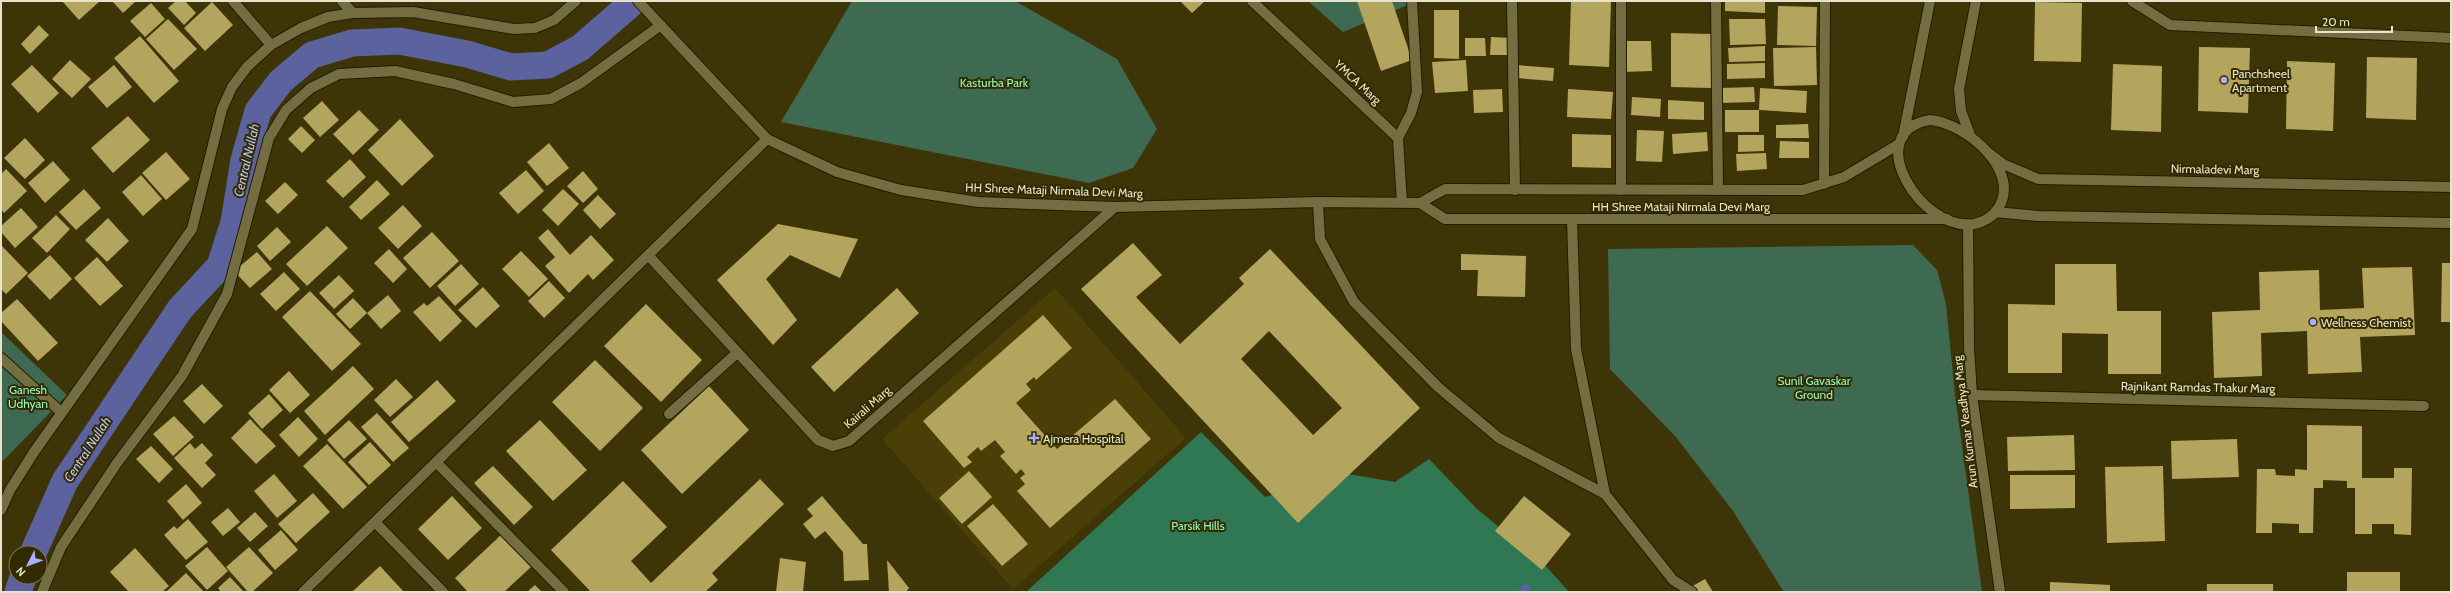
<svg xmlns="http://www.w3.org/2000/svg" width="2452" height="593" font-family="Cabin,sans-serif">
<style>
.built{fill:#493f07}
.green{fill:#3f6a52}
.forest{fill:#2f7853}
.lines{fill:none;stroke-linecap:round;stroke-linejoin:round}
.stream{stroke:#5c629e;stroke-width:8}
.canal{stroke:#5c629e;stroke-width:27}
.building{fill:#b3a55d;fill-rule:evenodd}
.lane-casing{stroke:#221c00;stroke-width:12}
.street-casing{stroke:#221c00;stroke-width:12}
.secondary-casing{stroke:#221c00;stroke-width:12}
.lane{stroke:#756d42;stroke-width:10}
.street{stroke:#756d42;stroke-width:10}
.secondary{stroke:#756d42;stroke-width:10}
.poi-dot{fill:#a8b0fc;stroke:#332b00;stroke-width:1.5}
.labels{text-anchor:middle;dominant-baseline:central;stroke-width:4;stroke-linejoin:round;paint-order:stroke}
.poi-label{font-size:12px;fill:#e7e3cc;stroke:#332b00;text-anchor:start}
.park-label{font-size:12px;fill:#91f7bf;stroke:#332b00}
.street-label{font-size:12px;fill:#e7e3cc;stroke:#332b00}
.water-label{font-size:13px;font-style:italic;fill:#bdc4f9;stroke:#332b00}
</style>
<rect width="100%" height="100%" fill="#3d3508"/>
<!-- built -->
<path class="built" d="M1055 288 1186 438 1013 589 882 439Z"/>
<!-- green -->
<path class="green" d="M852 1H1015L1117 59 1157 129 1133 168 1089 183 781 122Z
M1308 1H1410V4L1343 32Z
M1913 245 1937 270 1946 304 1955 395 1982 592H1784L1733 511 1676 437 1610 369 1608 249Z
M1 332 67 395 1 463Z"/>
<!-- forest -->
<path class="forest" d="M1201 432 1265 497 1348 474 1395 482 1429 459 1477 509 1544 564 1569 592H1026Z"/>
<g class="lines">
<!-- stream -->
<path class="stream" d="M1522 592 1526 588"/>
<!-- canal -->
<path class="canal" d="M33 553 65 481 180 309 220 266 234 222 244 160 258 111 281 81 312 55 352 43 399 41 467 54 511 67 548 65 580 48 634 1
M18 592 23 577"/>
</g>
<!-- building -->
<path class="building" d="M62 1H100L79 20Z
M112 1H136L123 13Z
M176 1H185L196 13 184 25 168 8Z
M1180 1H1205L1192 13Z
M1357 1H1392L1412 60 1381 71Z
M1571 1H1611L1609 67 1569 65Z
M1725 1H1765V13L1725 11Z
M212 2 233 25 205 51 184 28Z
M2035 2 2082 3 2081 62 2034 61Z
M151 3 165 19 145 37 130 21Z
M1778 6 1817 7 1816 46 1777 45Z
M1434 10H1459V59L1434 58Z
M168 19 197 49 174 70 146 39Z
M1729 19H1765L1766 44 1730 45Z
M39 25 49 35 30 54 21 44Z
M1671 33 1712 34 1711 88 1671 87Z
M140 36 179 81 154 103 114 58Z
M1491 37 1511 38 1510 55H1490Z
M1465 38H1485L1486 56H1465Z
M1622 41H1651L1652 71 1623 72Z
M1765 46V61L1729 62 1728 48Z
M1816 47 1817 85 1774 86 1773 48Z
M2199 47 2250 48 2248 113 2198 111Z
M2367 57 2417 58 2416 120 2366 118Z
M70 60 91 79 72 98 52 79Z
M1466 60 1468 91 1435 93 1432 62Z
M2287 61 2335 63 2333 131 2286 129Z
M1765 63V78L1727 79V64Z
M2113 64 2162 66 2161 132 2111 130Z
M32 65 59 93 38 113 11 84Z
M114 65 132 87 107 108 88 87Z
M1516 65 1554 68 1553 81 1516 78Z
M1754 87 1755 102 1721 103V88Z
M1760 88 1807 91 1806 113 1759 110Z
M1502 89 1503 112 1474 113 1473 90Z
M1568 89 1613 92 1611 119 1567 117Z
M1632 97 1661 99 1660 117 1631 115Z
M1668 100 1704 102V120L1668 119Z
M322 101 339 120 320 137 303 118Z
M359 110 379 130 353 155 333 134Z
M1725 110H1759V132H1725Z
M128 116 150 140 113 173 91 148Z
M400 119 434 156 402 186 368 150Z
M1808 124 1809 138H1776V125Z
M301 126 315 140 302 153 288 139Z
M1637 130 1664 131 1662 162 1636 161Z
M1707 132 1708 151 1673 154 1672 134Z
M1572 134 1611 135V168L1572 167Z
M1738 135H1764V151L1738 152Z
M25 138 45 160 25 179 4 158Z
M1780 141 1809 142V158H1779Z
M549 143 569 168 547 186 527 162Z
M166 152 190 179 166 200 142 173Z
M1766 153 1767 169 1737 171 1736 154Z
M350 159 366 177 343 198 326 181Z
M53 161 70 180 45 203 28 183Z
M6 169 27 191 4 213 1 209V174Z
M526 170 544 191 518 214 499 193Z
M583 171 598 189 583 203 567 186Z
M141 175 162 199 143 216 122 192Z
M377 180 390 194 361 220 349 207Z
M285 182 298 195 278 214 265 201Z
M84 189 101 208 76 230 59 212Z
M563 189 579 204 558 226 542 210Z
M598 195 616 214 600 229 583 210Z
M403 205 422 226 398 249 378 228Z
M21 208 38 227 15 248 1 232V226Z
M56 215 70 229 47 253 32 238Z
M108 218 129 241 107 262 85 240Z
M778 224 858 239 840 278 790 255 766 279 797 320 773 345 717 280Z
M327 226 348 248 307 286 286 264Z
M277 227 291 242 270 261 257 246Z
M548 229 570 255 591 235 614 260 593 280 588 274 569 293 545 266 555 257 538 238Z
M432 232 459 261 430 288 403 258Z
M1133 243 1162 275 1136 297 1180 344 1244 284 1239 278 1270 249 1420 408 1298 523 1081 289ZM1269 331 1342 408 1313 435 1241 359Z
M1 245 28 273 6 294 1 289Z
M389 249 407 269 393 283 374 263Z
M521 251 548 279 529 297 502 269Z
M257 252 272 269 250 288 234 271Z
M1461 254 1526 256 1525 297 1477 296 1478 270H1461Z
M50 255 72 279 50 300 27 276Z
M97 257 123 286 100 306 74 278Z
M2442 263H2451V322H2441Z
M461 264 479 284 455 306 437 286Z
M2055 264H2116L2117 311H2161V374H2108V334L2062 333V373H2008V304L2055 305Z
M2412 267 2415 335 2360 337 2362 372 2308 374 2307 331 2261 333 2262 376 2214 378 2212 312 2260 310 2259 272 2319 270 2320 310 2364 308 2362 268Z
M284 272 300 289 276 311 260 294Z
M339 275 354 291 334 309 319 293Z
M549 281 565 298 544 318 528 301Z
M483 287 500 306 476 328 458 310Z
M897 288 919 313 834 392 811 367Z
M310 291 361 344 332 371 282 317Z
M388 295 401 311 381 329 367 313Z
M439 296 462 321 440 342 413 312 424 303 427 306Z
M353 298 367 313 350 329 336 314Z
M17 299 58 343 38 361 1 321V313Z
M646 304 702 360 661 402 604 346Z
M1043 315 1072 348 1036 380 1034 377 1026 384 1031 390 1016 403 1057 449 1115 399 1151 439 1050 528 1017 491 1025 484 1020 478 1025 474 1021 469 1016 474 1000 456 1005 452 995 440 981 451 978 447 967 457 972 462 964 468 923 421Z
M595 360 643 408 600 451 552 402Z
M353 366 374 389 325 435 304 411Z
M289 371 310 395 290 413 269 390Z
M396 379 413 397 390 417 374 400Z
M437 380 456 401 409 442 391 422Z
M202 384 223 406 204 424 183 401Z
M709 386 749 430 682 494 641 450Z
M269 394 283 410 262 429 248 413Z
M377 413 409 448 393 462 361 427Z
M174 416 194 437 173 456 153 434Z
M298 417 318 439 299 457 279 435Z
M250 419 276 446 256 464 231 438Z
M349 420 367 439 344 459 327 440Z
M540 420 587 470 553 501 506 451Z
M2307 425 2362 426V478H2394V468H2412L2411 535 2394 534V524H2372V534H2355V488H2347V481L2323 480V488H2314L2313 533H2299V524L2272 523V533H2256L2257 469H2275L2276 475 2295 476V469L2307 470Z
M2074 435 2075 470 2008 471 2007 437Z
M2237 439 2239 477 2172 479 2171 441Z
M370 442 391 465 369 485 348 462Z
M190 443 195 449 202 443 213 455 205 463 216 475 202 488 174 458Z
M327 444 367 487 343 509 303 466Z
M151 446 173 469 159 483 136 459Z
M493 466 533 507 514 525 474 483Z
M2163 466 2165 541 2107 543 2105 467Z
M969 471 992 497 962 524 939 498Z
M274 474 297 501 277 518 254 491Z
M2010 475H2075V508L2010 509Z
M760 479 784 504 712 573 718 580 705 592H591L551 550 623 481 667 527 631 561 651 583Z
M186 484 202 503 183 520 167 501Z
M313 493 330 512 296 543 278 524Z
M452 496 482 528 448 560 418 529Z
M822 496 863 544H867L869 580 844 581 843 552 825 531 815 539 803 524 813 516 807 509Z
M1524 496 1571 534 1542 570 1495 531Z
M993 504 1028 544 1002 566 967 526Z
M228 508 240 522 223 536 211 522Z
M255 512 268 526 250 542 237 528Z
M188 519 208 542 186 560 164 535 174 526 177 529Z
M281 530 298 550 275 570 258 550Z
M501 535 531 567 504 592H468L455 578Z
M207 547 228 571 207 590 185 566Z
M249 547 273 573 252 592H248L226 567Z
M135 548 169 586 162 592H129L110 572Z
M780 558 806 562 803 592H776Z
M887 560 909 588 906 592H889Z
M380 566 404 592H352Z
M2347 572H2400V592H2347Z
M186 573 204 592H166Z
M230 577 244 592H221L218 588Z
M1705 579 1713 592H1682Z
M2050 582 2110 585V592H2050Z
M2207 584H2273V592H2207Z
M535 585 542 592H527Z"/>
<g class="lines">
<defs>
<path id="lane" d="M1318 202 1320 239 1354 302 1438 387 1499 438 1605 494 1673 580 1692 592
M1572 219 1576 349 1605 494
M669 414 737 353
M436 462 564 592"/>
<path id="street" d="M233 1 271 45
M342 1 353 13
M1512 1 1515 190
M1621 1V190
M1716 1 1718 190
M2132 1 2170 25 2451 38
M1398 138 1411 113 1417 92 1412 1
M1824 184 1825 1
M649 256 818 440 833 446 849 441 1115 207
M1 358 62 413
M1972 395 2424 406
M1 510 10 490 34 452 192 229 222 109 232 87 247 67 271 45 301 28 328 17 353 13 413 12 514 29 535 28 554 20 576 1
M375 522 443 592
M42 592 61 547 117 463 182 376 227 294 269 138 286 110 311 88 339 74 395 71 454 84 513 102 551 99 581 83 661 25
M303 592 767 139"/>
<path id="secondary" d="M638 1 767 139 837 172 901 190 978 202 1115 207 1318 202 1420 203 1445 189 1803 190 1844 177 1899 144
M1252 1 1398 138 1402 203
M1930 120C1966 123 2024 172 1997 210 1992 217 1983 222 1974 224 1922 233 1859 132 1930 120Z
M1970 135 1961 111 1959 89 1976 1
M1903 137 1930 1
M1986 151 2003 164 2038 179 2451 187
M1420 203 1445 219H1947
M1995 212 2038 216 2451 223
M1968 224 1969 348 1972 395 2000 592"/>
</defs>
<!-- lane casing -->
<use href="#lane" class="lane-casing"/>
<!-- street casing -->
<use href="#street" class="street-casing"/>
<!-- secondary casing -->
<use href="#secondary" class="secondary-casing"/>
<!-- lane -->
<use href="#lane" class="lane"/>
<!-- street -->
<use href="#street" class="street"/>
<!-- secondary -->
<use href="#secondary" class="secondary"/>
</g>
<!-- markers -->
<g class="poi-dot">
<circle cx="2224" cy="80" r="4"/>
<circle cx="2313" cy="322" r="4"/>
<path d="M1032 432h4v4h4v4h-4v4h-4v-4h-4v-4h4z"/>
</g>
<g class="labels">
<!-- poi labels -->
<g class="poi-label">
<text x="2232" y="73">Panchsheel<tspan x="2232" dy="14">Apartment</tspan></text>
<text x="2321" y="322">Wellness Chemist</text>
<text x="1043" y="438">Ajmera Hospital</text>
</g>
<!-- park labels -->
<g class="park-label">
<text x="994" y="82">Kasturba Park</text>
<text x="1814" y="380">Sunil Gavaskar<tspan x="1814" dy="14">Ground</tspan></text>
<text x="28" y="389">Ganesh<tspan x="28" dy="14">Udhyan</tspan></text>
<text x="1198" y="525">Parsik Hills</text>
</g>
<!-- street labels -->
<g class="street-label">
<text transform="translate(1358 82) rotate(43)">YMCA Marg</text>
<text transform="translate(2215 169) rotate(1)">Nirmaladevi Marg</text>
<text transform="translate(1054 190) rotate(2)">HH Shree Mataji Nirmala Devi Marg</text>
<text x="1681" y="206">HH Shree Mataji Nirmala Devi Marg</text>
<text transform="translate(2198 387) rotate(1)">Rajnikant Ramdas Thakur Marg</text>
<text transform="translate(867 407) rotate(-41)">Kairali Marg</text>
<text transform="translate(1965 422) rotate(-97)">Arun Kumar Veadhya Marg</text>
</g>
<!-- water labels -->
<g class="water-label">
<text transform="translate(246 160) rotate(-77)">Central Nullah</text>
<text transform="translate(87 449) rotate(-57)">Central Nullah</text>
</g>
</g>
<!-- border -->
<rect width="2452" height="593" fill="none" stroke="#e7e3cc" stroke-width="4"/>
<!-- north arrow -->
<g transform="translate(28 565) rotate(228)"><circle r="19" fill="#332b00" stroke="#7b7552"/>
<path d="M0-3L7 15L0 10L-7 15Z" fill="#a8b0fc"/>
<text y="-6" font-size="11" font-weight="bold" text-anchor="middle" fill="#e7e3cc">N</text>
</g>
<!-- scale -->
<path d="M2316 26v6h76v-6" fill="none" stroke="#e7e3cc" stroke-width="2"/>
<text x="2322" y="26" font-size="12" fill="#e7e3cc" stroke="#332b00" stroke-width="3" paint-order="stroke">20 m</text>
</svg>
